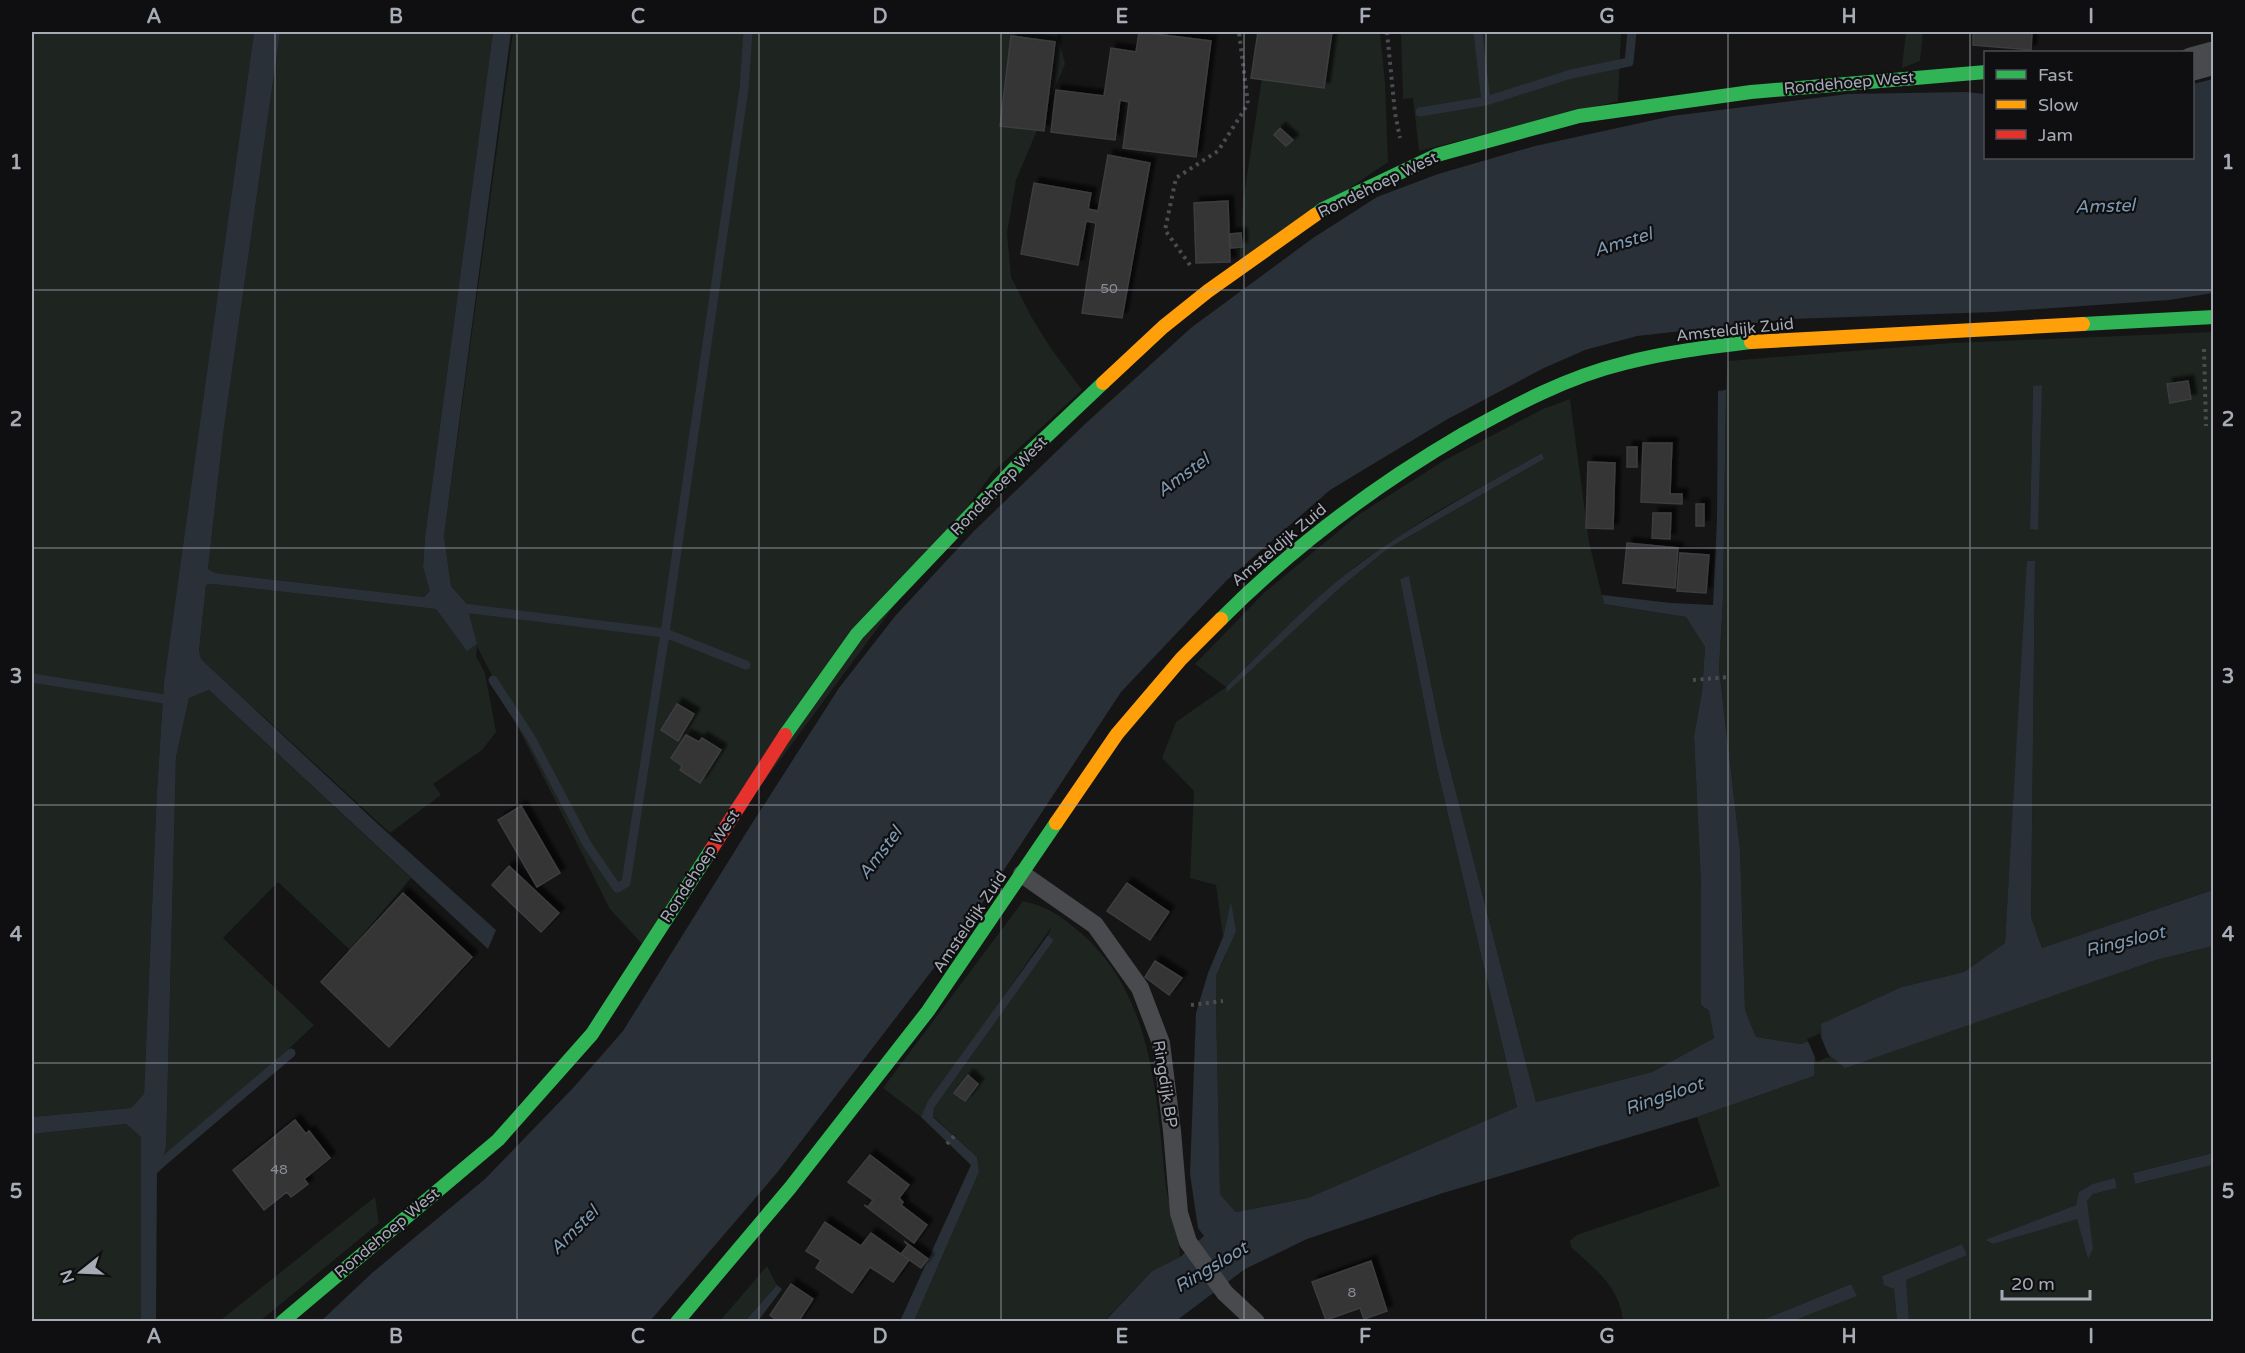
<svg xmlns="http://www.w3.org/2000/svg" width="2245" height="1353" font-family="'Varela Round',sans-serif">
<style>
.green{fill:#1e241f;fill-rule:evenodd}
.water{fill:#293037}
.pier{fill:#151515}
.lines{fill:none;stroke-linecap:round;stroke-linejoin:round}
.stream{stroke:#293037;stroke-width:9}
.building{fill:#343436;stroke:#3d3e41;stroke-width:1.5;filter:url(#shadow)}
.path{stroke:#4b4c50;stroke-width:4;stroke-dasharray:3 4.5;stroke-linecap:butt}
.lane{stroke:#494a4e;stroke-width:18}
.street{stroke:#494a4e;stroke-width:33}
.fast{stroke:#30b455;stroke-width:14}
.slow{stroke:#ff9f0a;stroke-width:14}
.jam{stroke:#e5322d;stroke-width:14}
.grid{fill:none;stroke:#a6abb6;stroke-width:1.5;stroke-opacity:0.55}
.labels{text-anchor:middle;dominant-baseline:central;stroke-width:4.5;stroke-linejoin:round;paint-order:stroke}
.number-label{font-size:14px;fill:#8a8d96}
.street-label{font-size:16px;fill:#a6abb6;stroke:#0f0f11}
.water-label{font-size:18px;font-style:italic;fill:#7d99b2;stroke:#0f0f11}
.neatline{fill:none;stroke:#a6abb6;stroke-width:2}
.grid-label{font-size:20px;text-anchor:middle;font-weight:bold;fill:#a6abb6}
</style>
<defs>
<filter id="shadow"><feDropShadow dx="5.5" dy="-5.5" stdDeviation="1.5" flood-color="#0009"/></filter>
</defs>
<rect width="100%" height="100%" fill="#151515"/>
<!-- green -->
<path class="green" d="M32 32H254L164 684 157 790 144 1094 131 1108 32 1117Z
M280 32H493L425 537 423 567 431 591 424 597 214 573 208 569 223 435Z
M513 32H1057L1065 64 1016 180 1007 233 1011 277 1032 318 1052 350 1082 390 994 471 643 945 610 909 477 646 476 656 485 673 496 732 482 750 433 784 441 795 390 833 201 659 199 652 206 585 213 584 436 609 467 650 476 644 466 603 451 586 444 536Z
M1269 32H1380L1385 83 1388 162 1239 263 1243 202Z
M1401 32H1621L1618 101 1419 151 1413 98 1403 99Z
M1906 32H1923L1920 61 1902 68Z
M2213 332V890L2042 948 2031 917 2035 561H2028L2005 943 1964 972 1902 987 1822 1036 1801 1044 1756 1037 1745 1010 1740 849 1719 669 1723 600 1726 390 1728 361 1952 343ZM2041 385 2030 529 2033 387Z
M1570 399 1589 542 1604 604 1686 617 1705 647 1702 692 1694 736 1701 884V1005L1709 1011 1714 1038 1652 1072 1536 1102 1442 738 1409 577 1400 579 1437 768 1517 1107 1308 1198 1236 1212 1220 1194 1216 1005V976L1226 955 1231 904 1223 937 1216 885 1190 878 1194 791 1162 758 1176 722 1226 687 1195 664 1264 593 1358 515 1445 460 1543 409ZM1542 453 1544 459 1389 548 1342 586 1226 692 1227 686 1334 584 1357 565 1434 513Z
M209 690 411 878 350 950 278 882 223 938 314 1025 275 1062 209 1118 157 1174 166 1148 176 757 189 698Z
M1023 901C1049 907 1061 916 1081 933 1154 997 1156 1096 1166 1186 1169 1210 1180 1232 1180 1257L1152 1271 1104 1321H914L979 1172 977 1157 933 1116 934 1108 1054 940 1048 935 1052 926 921 1117 883 1088Z
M2213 946V1153L2133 1173 2135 1184 2213 1165V1321H1909L1905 1280 1966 1255 1962 1244 1882 1276 1894 1288 1897 1321H1793L1856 1296 1851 1284 1760 1321H1623C1620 1287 1595 1269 1571 1247L1570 1241 1577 1235 1720 1186 1697 1117 1814 1076V1059L2156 960ZM2115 1178 2117 1188 2093 1194 2086 1201 2093 1249 2088 1258 2077 1218 1993 1244 1986 1241 2076 1205Z
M126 1124 141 1137V1321H32V1134Z
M375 1197 379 1223 260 1321H222V1319Z
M767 1266 777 1285 745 1321 719 1322Z"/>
<!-- water -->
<path class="water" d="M254 32H280L223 435 208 569 215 573 424 597 430 591 423 567 425 537 493 32H511L444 536 451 586 466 603 477 644 467 651 436 609 213 584 206 585 199 651 201 659 380 826 496 930 488 949 209 690 189 698 176 757 166 1148 157 1174 156 1321H141V1137L126 1124 32 1134V1117L131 1108 144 1094 157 790 164 683Z
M2213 79V293L2169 300 1995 312 1792 319 1637 336 1585 350 1544 368 1446 420 1330 490 1226 581 1121 692 973 917 776 1174 650 1321 320 1322 372 1273 485 1179 574 1087 623 1031 751 825 839 688 896 615 975 530 1085 424 1192 327 1313 238 1377 197 1438 174 1535 146 1672 116 1848 94 1965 92 1985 94 1986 158H2192L2193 84Z
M2042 385 2038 530 2030 529 2033 386Z
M1726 390 1723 600 1719 669 1740 849 1745 1010 1756 1037 1801 1044 1822 1036 1821 1024 1902 987 1964 972 2005 943 2027 561H2035L2031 917 2042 948 2213 890V946L2156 960 1845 1068 1828 1054 1814 1059V1076L1697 1117 1443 1193 1307 1239 1245 1269 1176 1321 1104 1322 1152 1271 1180 1257 1204 1236 1198 1228 1190 1174 1196 1013 1208 973 1223 937 1231 902 1236 931 1216 976V1005L1220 1194 1236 1212 1308 1198 1517 1107 1437 768 1400 579 1409 576 1442 738 1536 1102 1652 1072 1714 1038 1709 1011 1701 1005V884L1694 736 1702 692 1705 647 1686 617 1604 604 1602 595 1671 603 1713 605 1717 520 1718 391Z
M1542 453 1544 459 1389 548 1342 586 1226 693 1227 686C1269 646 1310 600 1358 565 1416 522 1479 488 1542 453Z
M1048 935 1054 940 934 1108 933 1117 977 1157 979 1172 914 1321H900L971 1165 921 1117 928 1101Z
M2213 1153V1165L2135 1184 2133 1173Z
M2115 1178 2117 1188 2093 1194 2087 1201 2093 1249 2088 1259 2077 1219 1993 1244 1985 1240 2076 1205 2079 1192 2093 1184Z
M1962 1244 1967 1255 1906 1280 1909 1321H1897L1894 1289 1884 1285 1882 1276Z
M1851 1284 1857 1296 1793 1321H1760Z
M777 1285 782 1289 758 1321H745Z"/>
<!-- pier -->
<path class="pier" d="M1819 1032 1828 1054 1831 1060 1828 1057 1817 1062 1807 1039 1819 1034Z"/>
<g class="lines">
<!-- stream -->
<path class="stream" d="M1478 32 1486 101 1571 74 1629 62 1632 32
M1420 112 1486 101
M455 607 665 633 626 883 617 888 587 844 531 738 493 680
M746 665 665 633 744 89 748 32
M32 678 171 700
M153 1170 291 1053"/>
</g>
<!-- building -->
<path class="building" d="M1139 32 1211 41 1196 157 1123 148 1129 102 1120 100 1115 140 1051 132 1056 90 1104 96 1111 48 1136 52Z
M1258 32H1332L1324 88 1251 78Z
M1973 32H2032L2031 50 1973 45Z
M1011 36 1055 42 1044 131 1000 126Z
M1280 128 1293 140 1286 146 1274 135Z
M1108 155 1150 163 1122 318 1082 313 1096 223 1086 221 1078 265 1021 254 1034 183 1091 193 1088 209 1098 211Z
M1228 201 1230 262 1196 263 1194 203Z
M1241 233 1242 247 1231 248 1230 234Z
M2188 381 2191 399 2170 403 2167 384Z
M1643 443H1672L1670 494H1682V504L1641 502Z
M1627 447H1637V467H1627Z
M1588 462 1615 463 1613 529 1586 528Z
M1696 504H1704V526H1696Z
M1653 513H1671L1670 539 1652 538Z
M1627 543 1678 548 1675 588 1623 583Z
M1680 553 1709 555 1706 593 1677 591Z
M677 704 694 714 678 741 661 730Z
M686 735 699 742 702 738 721 750 700 783 680 770 682 766 671 758Z
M521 806 560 873 537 887 498 820Z
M509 866 559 913 541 932 492 885Z
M1127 883 1169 912 1150 940 1107 911Z
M403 893 472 957 389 1047 321 982Z
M1155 961 1182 978 1169 995 1145 977Z
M968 1075 978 1084 965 1101 954 1093Z
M295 1120 306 1134 309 1131 330 1158 304 1179 308 1184 291 1197 287 1192 264 1210 233 1170Z
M870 1155 909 1185 899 1198 903 1202 901 1205 927 1225 914 1243 864 1205 868 1207 873 1200 848 1182Z
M825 1222 861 1246 871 1233 909 1260 893 1282 870 1267 852 1293 816 1268 821 1260 806 1251Z
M904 1241 928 1259 921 1268 901 1254 908 1245Z
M1371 1261 1387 1311 1364 1319 1360 1308 1326 1320 1312 1282Z
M791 1284 813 1299 798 1322H779L770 1315Z"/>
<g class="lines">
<!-- path -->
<path class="path" d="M1387 32 1395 113 1400 138
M1190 265 1165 230 1176 178 1218 151 1248 104 1239 32
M2204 349 2206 426
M1693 680 1729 677
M1191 1005 1223 1001
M947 1144 956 1134"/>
<!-- lane -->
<path class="lane" d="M1022 874 1095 925 1140 988 1161 1043 1172 1131 1179 1213 1188 1242 1225 1293 1256 1322"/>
<!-- street -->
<path class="street" d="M2192 64 2214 58"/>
<!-- fast -->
<path class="fast" d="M1315 215 1323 209 1437 155 1579 116 1751 92 1986 72
M2083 324 2214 317
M1221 619C1294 546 1374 486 1463 434 1515 405 1567 377 1625 363 1667 352 1709 347 1751 342
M785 735 857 634 1029 453 1103 383
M282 1322 498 1140 592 1034 711 850
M677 1322 790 1188 928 1011 1056 823"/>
<!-- slow -->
<path class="slow" d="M1751 342 2083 324
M1103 383 1163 327 1208 291 1315 215
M1056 823 1117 734 1181 659 1221 619"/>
<!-- jam -->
<path class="jam" d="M711 850 785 735"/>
</g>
<!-- grid -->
<path class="grid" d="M275 32V1322M517 32V1322M759 32V1322M1001 32V1322M1244 32V1322M1486 32V1322M1728 32V1322M1970 32V1322M32 290H2214M32 548H2214M32 805H2214M32 1063H2214"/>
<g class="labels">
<!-- number labels -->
<g class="number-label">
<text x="1109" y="288">50</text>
<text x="279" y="1169">48</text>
<text x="1352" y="1292">8</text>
</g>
<!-- street labels -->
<g class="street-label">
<text transform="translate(1849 83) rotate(-5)">Rondehoep West</text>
<text transform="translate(1378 185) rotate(-26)">Rondehoep West</text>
<text transform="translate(1735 330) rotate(-6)">Amsteldijk Zuid</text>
<text transform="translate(999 486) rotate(-46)">Rondehoep West</text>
<text transform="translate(1279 545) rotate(-40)">Amsteldijk Zuid</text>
<text transform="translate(700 866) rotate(-57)">Rondehoep West</text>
<text transform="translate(970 922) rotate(-56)">Amsteldijk Zuid</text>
<text transform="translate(1165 1084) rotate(81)">Ringdijk BP</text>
<text transform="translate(387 1233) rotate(-40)">Rondehoep West</text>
</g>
<!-- water labels -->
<g class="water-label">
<text transform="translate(2105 206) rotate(-2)">Amstel</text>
<text transform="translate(1623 242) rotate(-17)">Amstel</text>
<text transform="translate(1183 475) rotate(-36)">Amstel</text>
<text transform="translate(880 853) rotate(-53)">Amstel</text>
<text transform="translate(2125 941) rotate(-14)">Ringsloot</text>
<text transform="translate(1664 1096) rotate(-19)">Ringsloot</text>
<text transform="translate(574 1230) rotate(-45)">Amstel</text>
<text transform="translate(1211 1267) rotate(-31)">Ringsloot</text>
</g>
</g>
<!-- border -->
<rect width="2245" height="1353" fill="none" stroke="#0f0f11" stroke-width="66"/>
<!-- legend -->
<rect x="1984" y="51" width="210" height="108" fill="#0f0f11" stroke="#4b4d53" stroke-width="1.5"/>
<rect x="1996" y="70" width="30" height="9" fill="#30b455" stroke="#4b4d53" stroke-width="1.5"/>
<text x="2038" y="81" font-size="18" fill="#a6abb6">Fast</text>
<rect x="1996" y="100" width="30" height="9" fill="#ff9f0a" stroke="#4b4d53" stroke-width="1.5"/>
<text x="2038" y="111" font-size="18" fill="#a6abb6">Slow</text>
<rect x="1996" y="130" width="30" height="9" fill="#e5322d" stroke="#4b4d53" stroke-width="1.5"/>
<text x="2038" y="141" font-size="18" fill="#a6abb6">Jam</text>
<!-- north arrow -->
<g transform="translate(81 1272) rotate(252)" stroke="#0f0f11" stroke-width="4.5" paint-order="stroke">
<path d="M0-4.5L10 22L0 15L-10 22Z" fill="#a6abb6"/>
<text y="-9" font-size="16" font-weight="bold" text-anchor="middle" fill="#a6abb6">N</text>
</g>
<!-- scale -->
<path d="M2002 1290v9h88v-9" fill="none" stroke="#a6abb6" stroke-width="3"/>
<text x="2011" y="1290" font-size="18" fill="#a6abb6" stroke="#0f0f11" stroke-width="4.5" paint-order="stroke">20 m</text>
<rect x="33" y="33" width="2179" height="1287" class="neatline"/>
<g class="grid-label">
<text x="154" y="23">A</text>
<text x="396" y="23">B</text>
<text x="638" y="23">C</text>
<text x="880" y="23">D</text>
<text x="1122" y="23">E</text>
<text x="1365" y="23">F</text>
<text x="1607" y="23">G</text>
<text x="1849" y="23">H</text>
<text x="2091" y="23">I</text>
<text x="16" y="169">1</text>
<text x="2228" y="169">1</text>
<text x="16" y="426">2</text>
<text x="2228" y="426">2</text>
<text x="16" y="683">3</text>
<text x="2228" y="683">3</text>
<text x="16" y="941">4</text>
<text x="2228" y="941">4</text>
<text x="16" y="1198">5</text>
<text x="2228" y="1198">5</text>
<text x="154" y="1343">A</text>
<text x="396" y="1343">B</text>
<text x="638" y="1343">C</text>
<text x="880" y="1343">D</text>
<text x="1122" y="1343">E</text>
<text x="1365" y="1343">F</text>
<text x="1607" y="1343">G</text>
<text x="1849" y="1343">H</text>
<text x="2091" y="1343">I</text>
</g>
</svg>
